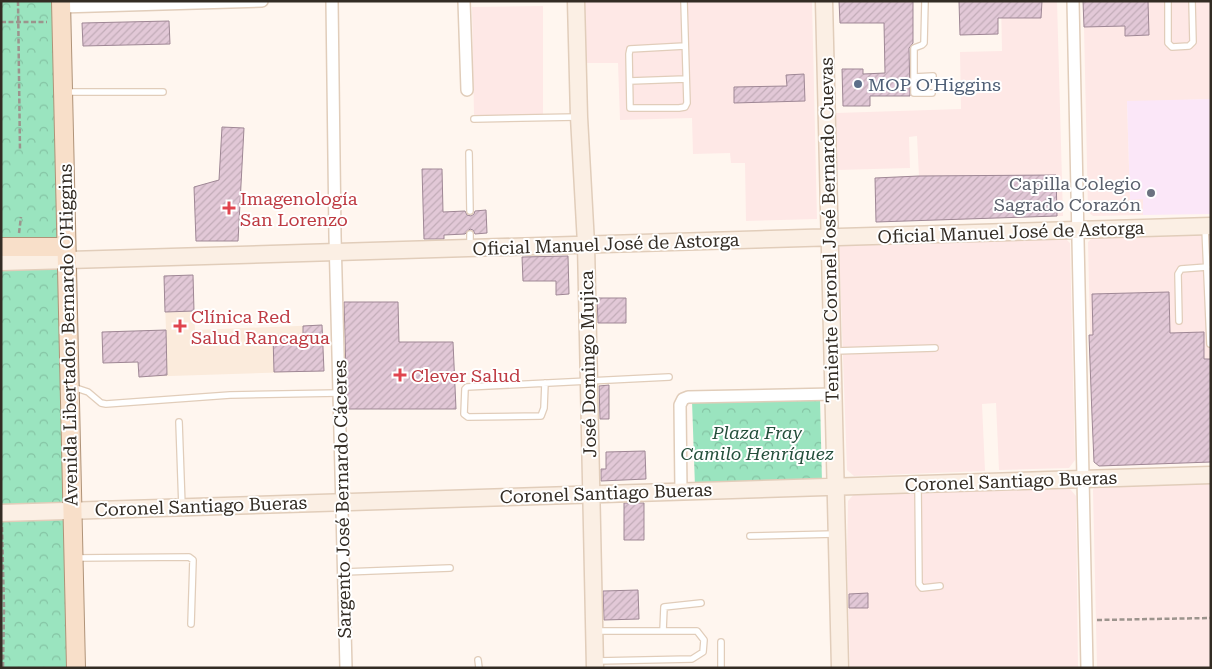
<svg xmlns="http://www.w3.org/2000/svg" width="1212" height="669" font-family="'Roboto Serif',serif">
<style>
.commercial{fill:#fee8e6}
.education{fill:#fbe7f8}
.built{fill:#fbebdc}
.park{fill:url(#park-crowns)}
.building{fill:url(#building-hatch);stroke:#9f8795}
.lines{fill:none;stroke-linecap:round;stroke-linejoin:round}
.lane-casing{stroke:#e1cdba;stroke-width:8}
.street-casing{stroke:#e1cdba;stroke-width:14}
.secondary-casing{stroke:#e1cdba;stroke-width:19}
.primary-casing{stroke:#b09378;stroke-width:20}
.path{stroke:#9c948d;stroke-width:2.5;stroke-dasharray:5 2.5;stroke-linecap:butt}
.lane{stroke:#fff;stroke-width:5.5}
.street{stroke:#fff;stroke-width:11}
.secondary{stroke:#fbefe4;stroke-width:16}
.primary{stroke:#f8dfc9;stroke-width:18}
.service-dot{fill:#5c6f8a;stroke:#fff;stroke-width:2}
.worship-dot{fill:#6b7280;stroke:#fff;stroke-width:2}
.health-dot{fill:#e0444e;stroke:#fff;stroke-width:2}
.labels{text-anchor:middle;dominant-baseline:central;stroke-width:4;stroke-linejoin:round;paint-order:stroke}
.service-label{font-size:18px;fill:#4e5e75;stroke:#fff;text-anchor:start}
.worship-label{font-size:18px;fill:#5b616d;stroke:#fff;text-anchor:end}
.health-label{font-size:18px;fill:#be3a42;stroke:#fff;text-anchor:start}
.street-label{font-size:18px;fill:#332c24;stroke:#fff}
.park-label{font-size:18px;font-style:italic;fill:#244f3b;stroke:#fff}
</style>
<defs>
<pattern id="park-crowns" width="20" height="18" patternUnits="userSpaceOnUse" patternTransform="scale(1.25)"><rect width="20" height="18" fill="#9ae4bf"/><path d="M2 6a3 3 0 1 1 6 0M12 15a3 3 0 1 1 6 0" fill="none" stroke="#85c4a4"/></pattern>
<pattern id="building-hatch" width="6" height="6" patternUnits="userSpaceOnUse" patternTransform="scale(1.25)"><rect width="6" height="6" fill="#e2c8d7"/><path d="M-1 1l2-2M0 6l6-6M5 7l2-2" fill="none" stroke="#c2acb8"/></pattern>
</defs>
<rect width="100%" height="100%" fill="#fff6ef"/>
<!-- commercial -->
<path class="commercial" d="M626 1H812L817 219 746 221 745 163H731L730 153 693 154 692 118 620 120 618 63H585L583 2Z
M1001 1H1057L1063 216 876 222 875 178 919 176 917 136 909 137 910 168 837 170 836 113 961 109 960 52 1002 51Z
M1148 1H1211V99L1127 102 1130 199H1143V215L1093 216 1088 212 1084 27 1125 26V36L1149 35Z
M543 6V115H474L472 7Z
M1211 234V462L1099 466 1094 462 1092 416 1088 242 1093 237Z
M1065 238 1070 243 1075 460 1069 468 999 470 996 403 982 404 985 471 854 476 847 470 839 245Z
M1211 481V668H1097L1093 490 1097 484Z
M1070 489 1076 496 1078 668H850L847 553 848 501 854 494Z"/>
<!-- education -->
<path class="education" d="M1211 99V214L1143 215V199L1130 200 1127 101Z"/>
<!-- built -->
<path class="built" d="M193 275 195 330 322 325 324 371 139 377 138 362 103 363 102 332 166 330 164 276Z"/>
<!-- park -->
<path class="park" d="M1 1H55L59 242H1Z
M60 266 71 668H1V268Z
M820 398 822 483 695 487 692 401Z"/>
<!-- building -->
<path class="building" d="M839 1H913V43L909 48 910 96H870V106H843L842 69H863V74L885 73 884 23H840Z
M959 1H1042L1041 18H998V34L960 35Z
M1083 1H1148L1149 35 1125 36V26L1084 27Z
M169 21 170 44 83 46 82 23Z
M804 74 805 101 734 103V87L787 86 786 75Z
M222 127 244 128 238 241H196L194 187 219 180Z
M422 169H442L443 212 465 211 467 215 471 216 474 214 475 211 486 210 487 233 475 234 473 230 470 229 465 234 444 235V239H424Z
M1056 175 1057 216 876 222 875 178 919 176Z
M568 256 569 294 556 295V281H523L522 257Z
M193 275 194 311 165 312 164 276Z
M1169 292 1170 333 1204 332V359H1211V462L1099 466 1094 462 1092 416 1089 335H1093L1092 294Z
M597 298H626V323H598Z
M344 302H398L399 342H453L456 409H347Z
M322 325 324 371 274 372 273 336H303V326Z
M166 330 167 375 139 377 138 362 103 363 102 332Z
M609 385V419H600L599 386Z
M645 451 646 479 601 481V469H606V452Z
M624 503H644V540H624Z
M638 590 639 619 604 620 603 591Z
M868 593V608H849V594Z"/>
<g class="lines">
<defs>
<path id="lane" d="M684 1 687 103 685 107 679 108H630L629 54 630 49 685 46
M925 1 924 43 922 45 914 48V93H932
M1168 1V43L1172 47 1189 46 1193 42 1192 1
M914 77 933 76
M630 81 686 79
M65 92H163
M474 119 577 117
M469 153 470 211
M1205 228 1210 344
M470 234V246
M1179 321 1178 274 1181 269 1207 267
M835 351 935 348
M545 383 544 408 541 416 468 417 464 414 465 389 467 387 669 377
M73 387 88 392 101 403 106 404 230 395 340 393
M179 422 182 507
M918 486 919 584 922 588 940 586
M750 536 835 534
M75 558 189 557 193 560 191 624
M344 572 450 568
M595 631H697L704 640 703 652 692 659 597 661
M663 631 664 607 701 603
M721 642V668
M478 660 479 668"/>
<path id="street" d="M332 1 335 236 346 668
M464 1 467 90
M1073 1 1087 668
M61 7 262 1
M681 491 680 405 683 399 688 397 834 394"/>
<path id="secondary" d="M576 1 579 117 586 244 595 668
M824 1 840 668
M1 262 1211 226
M1 513 1211 475"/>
<path id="primary" d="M61 1 76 668
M1 247H66"/>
</defs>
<!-- lane casing -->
<use href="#lane" class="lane-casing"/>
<!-- street casing -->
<use href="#street" class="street-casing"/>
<!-- secondary casing -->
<use href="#secondary" class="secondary-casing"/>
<!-- primary casing -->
<use href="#primary" class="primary-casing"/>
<!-- path -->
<path class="path" d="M18 1 20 151
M1 22H47
M19 233 21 217
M2 527 4 608 3 668
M1097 620 1211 618"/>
<!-- lane -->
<use href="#lane" class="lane"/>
<!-- street -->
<use href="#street" class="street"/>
<!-- secondary -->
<use href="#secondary" class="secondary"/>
<!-- primary -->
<use href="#primary" class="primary"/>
</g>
<!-- markers -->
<circle class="service-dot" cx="858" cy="84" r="5"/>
<circle class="worship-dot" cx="1151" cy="193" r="5"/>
<g class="health-dot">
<path d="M226.5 200.5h5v5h5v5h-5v5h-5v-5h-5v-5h5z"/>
<path d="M177.5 318.5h5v5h5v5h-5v5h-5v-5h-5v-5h5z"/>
<path d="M397.5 367.5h5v5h5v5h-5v5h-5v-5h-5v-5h5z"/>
</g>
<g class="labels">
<!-- service labels -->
<g class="service-label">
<text x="868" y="84">MOP O'Higgins</text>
</g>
<!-- worship labels -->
<g class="worship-label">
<text x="1141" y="183">Capilla Colegio<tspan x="1141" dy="21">Sagrado Corazón</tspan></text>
</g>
<!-- health labels -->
<g class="health-label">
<text x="240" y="198">Imagenología<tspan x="240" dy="21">San Lorenzo</tspan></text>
<text x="191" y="316">Clínica Red<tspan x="191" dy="21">Salud Rancagua</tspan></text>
<text x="411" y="375">Clever Salud</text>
</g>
<!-- street labels -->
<g class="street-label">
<text transform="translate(829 230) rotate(-91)">Teniente Coronel José Bernardo Cuevas</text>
<text transform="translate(1011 232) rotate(-2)">Oficial Manuel José de Astorga</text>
<text transform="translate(606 244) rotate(-2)">Oficial Manuel José de Astorga</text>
<text transform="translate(68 335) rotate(-91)">Avenida Libertador Bernardo O'Higgins</text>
<text transform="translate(588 364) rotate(-91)">José Domingo Mujica</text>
<text transform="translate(1011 481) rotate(-2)">Coronel Santiago Bueras</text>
<text transform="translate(606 493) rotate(-2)">Coronel Santiago Bueras</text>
<text transform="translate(342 499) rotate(-91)">Sargento José Bernardo Cáceres</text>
<text transform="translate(201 506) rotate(-2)">Coronel Santiago Bueras</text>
</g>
<!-- park labels -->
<g class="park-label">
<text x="757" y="432">Plaza Fray<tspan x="757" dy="21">Camilo Henríquez</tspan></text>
</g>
</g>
<!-- border -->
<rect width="1212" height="669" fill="none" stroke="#332c24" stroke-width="5"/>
</svg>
